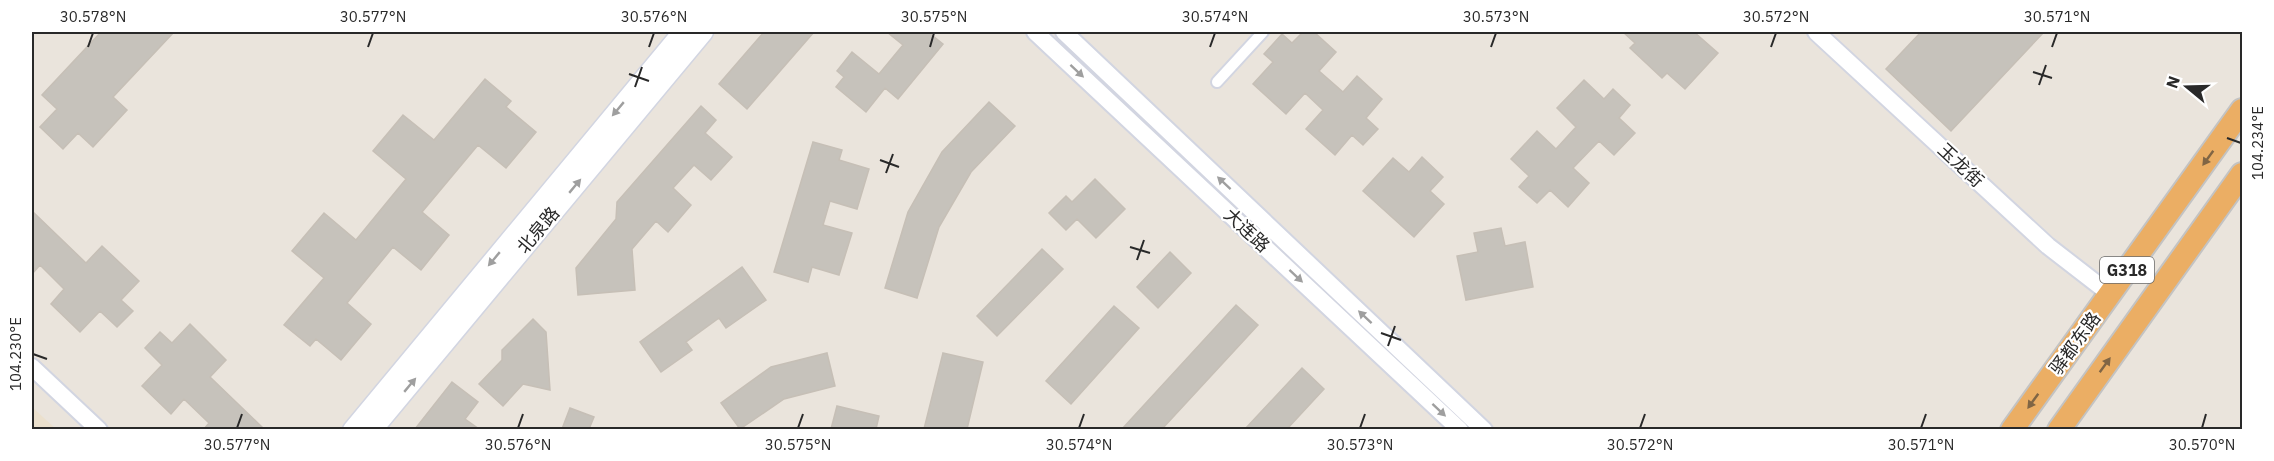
<svg xmlns="http://www.w3.org/2000/svg" width="2274" height="461" font-family="'IBM Plex Sans','Noto Sans SC',sans-serif">
<style>
.education{fill:#ebe0cd}
.building{fill:#c6c2bb;stroke:#c6bfb6;stroke-width:1.5}
.lines{fill:none;stroke-linecap:round;stroke-linejoin:round}
.pedestrian-casing{stroke:#d2d5e1;stroke-width:14}
.tertiary-casing{stroke:#d2d5e1;stroke-width:20}
.secondary-casing{stroke:#d2d5e1;stroke-width:21}
.trunk-casing{stroke:#c3c3c3;stroke-width:26}
.pedestrian{stroke:#fff;stroke-width:10}
.tertiary{stroke:#fff;stroke-width:16}
.secondary{stroke:#fff;stroke-width:18}
.trunk{stroke:#ebae64;stroke-width:22}
.oneway{fill:#9f9f9f}
.oneway2{fill:#806544}
.ticks{fill:none;stroke:#292929;stroke-width:2}
.labels{text-anchor:middle;dominant-baseline:central;stroke-width:4.5;stroke-linejoin:round;paint-order:stroke}
.shield{fill:#fff;stroke:#696969;stroke-width:1.5}
.shield-label{font-size:16px;font-weight:bold;fill:#292929}
.street-label{font-size:18px;fill:#292929;stroke:#fff}
.neatline{fill:none;stroke:#292929;stroke-width:2}
.ticks-label{font-size:15px;text-anchor:middle;fill:#292929}
</style>
<rect width="100%" height="100%" fill="#eae4dc"/>
<!-- education -->
<path class="education" d="M32 407 56 429H32Z"/>
<!-- building -->
<path class="building" d="M101 32H174L113 97 127 110 93 147 78 133 63 149 40 127 57 109 42 95Z
M764 32H814L747 109 719 84Z
M887 32H928L943 44 898 99 885 88 866 112 836 87 844 77 837 71 852 52 879 74 903 45Z
M1303 32H1314L1336 52 1319 71 1343 92 1357 76 1382 99 1366 118 1378 129 1363 145 1352 135 1335 155 1306 129 1323 110 1305 93 1286 114 1253 84 1273 62 1264 54 1282 34 1292 43Z
M1623 32H1694L1718 53 1685 89 1667 73 1662 78 1630 48 1635 43Z
M1921 32H2044L1951 131 1886 69Z
M485 79 511 101 506 107 536 132 506 168 478 145 422 212 449 235 421 270 393 247 347 303 371 324 341 360 316 339 310 346 284 325 324 278 292 251 324 213 356 240 406 179 373 151 403 115 434 140Z
M1584 80 1604 99 1613 89 1630 105 1619 118 1635 133 1614 155 1599 141 1573 168 1589 183 1568 207 1550 190 1537 203 1519 187 1529 176 1511 159 1537 131 1556 149 1576 127 1557 108Z
M989 102 1015 126 971 172 939 227 917 298 885 288 908 212 942 152Z
M701 106 716 120 705 133 732 157 711 180 694 165 673 188 691 205 668 232 656 221 632 249 635 290 578 295 576 268 616 219 617 202Z
M813 142 842 150 839 160 869 169 857 209 830 201 823 225 852 233 839 275 812 267 808 282 774 272Z
M1422 157 1443 177 1430 191 1444 204 1414 237 1363 191 1393 158 1409 172Z
M1095 179 1125 209 1096 238 1077 219 1066 230 1049 213 1066 196 1072 202Z
M32 211 86 263 102 246 139 281 121 300 133 311 117 327 100 311 80 332 51 304 64 289 40 265 32 274Z
M1501 228 1505 246 1525 242 1533 287 1466 300 1457 256 1478 252 1474 233Z
M1042 249 1063 269 997 336 977 316Z
M1170 252 1191 273 1158 308 1137 287Z
M742 267 766 300 726 328 719 318 686 342 692 350 661 372 640 342Z
M1236 305 1258 325 1162 429H1122Z
M1114 306 1139 328 1071 404 1046 381Z
M533 319 546 332 550 390 523 384 503 406 479 384 502 360V350Z
M190 324 226 360 210 377 264 429H204L209 423 184 399 171 414 142 386 162 365 145 348 160 332 172 343Z
M827 353 835 386 784 399 740 429 721 403 771 367Z
M943 353 983 362 967 429H924Z
M1302 368 1324 389 1287 429H1245Z
M452 382 478 402 465 419 479 429H415Z
M837 406 879 416 876 429H831Z
M570 408 594 417 589 429H562Z"/>
<g class="lines">
<defs>
<path id="pedestrian" d="M1217 82 1263 32"/>
<path id="tertiary" d="M1035 32 1460 430
M1064 32 1484 430
M1816 32 2048 246 2110 294
M32 367 99 430"/>
<path id="secondary" d="M352 430 682 32
M373 430 704 32"/>
<path id="trunk" d="M2012 430 2242 110
M2059 430 2242 174"/>
</defs>
<!-- pedestrian casing -->
<use href="#pedestrian" class="pedestrian-casing"/>
<!-- tertiary casing -->
<use href="#tertiary" class="tertiary-casing"/>
<!-- secondary casing -->
<use href="#secondary" class="secondary-casing"/>
<!-- trunk casing -->
<use href="#trunk" class="trunk-casing"/>
<!-- pedestrian -->
<use href="#pedestrian" class="pedestrian"/>
<!-- tertiary -->
<use href="#tertiary" class="tertiary"/>
<!-- secondary -->
<use href="#secondary" class="secondary"/>
<!-- trunk -->
<use href="#trunk" class="trunk"/>
</g>
<!-- one-way arrows -->
<defs><path id="oneway-solid" d="M-6-.8H1V-3.2L6.5 0L1 3.2V.8H-6Z" transform="scale(1.5)"/></defs>
<g class="oneway">
<use href="#oneway-solid" transform="translate(1077 71) rotate(43)"/>
<use href="#oneway-solid" transform="translate(618 109) rotate(130)"/>
<use href="#oneway-solid" transform="translate(1224 183) rotate(-137)"/>
<use href="#oneway-solid" transform="translate(575 186) rotate(-50)"/>
<use href="#oneway-solid" transform="translate(494 259) rotate(130)"/>
<use href="#oneway-solid" transform="translate(1296 276) rotate(43)"/>
<use href="#oneway-solid" transform="translate(1365 317) rotate(-137)"/>
<use href="#oneway-solid" transform="translate(410 385) rotate(-50)"/>
<use href="#oneway-solid" transform="translate(1439 410) rotate(43)"/>
</g>
<g class="oneway2">
<use href="#oneway-solid" transform="translate(2208 158) rotate(126)"/>
<use href="#oneway-solid" transform="translate(2105 365) rotate(-54)"/>
<use href="#oneway-solid" transform="translate(2033 401) rotate(126)"/>
</g>
<!-- ticks -->
<path class="ticks" d="M88 47 93 33M368 47 373 33M649 47 654 33M930 47 934 33M1210 47 1215 33M1491 47 1496 33M1771 47 1776 33M2052 47 2057 33M2033 72 2052 78M629 74 649 81M2039 85 2046 65M635 87 642 67M2227 138 2241 143M880 160 899 167M886 173 893 154M1130 247 1150 253M1137 260 1144 240M1381 333 1401 340M1388 346 1395 326M33 354 47 359M237 428 242 414M518 428 523 414M798 428 803 414M1079 428 1084 414M1360 428 1365 414M1640 428 1645 414M1921 428 1926 414M2202 428 2206 414"/>
<g class="labels">
<!-- shield labels -->
<rect class="shield" x="2100" y="257" width="54" height="26" rx="4.5"/>
<g class="shield-label">
<text x="2127" y="270">G318</text>
</g>
<!-- street labels -->
<g class="street-label">
<text transform="translate(1961 165) rotate(43)">玉龙街</text>
<text transform="translate(538 230) rotate(-50)">北泉路</text>
<text transform="translate(1247 230) rotate(43)">大连路</text>
<text transform="translate(2075 343) rotate(-54)">驿都东路</text>
</g>
</g>
<!-- border -->
<rect width="2274" height="461" fill="none" stroke="#ffffff" stroke-width="66"/>
<!-- north arrow -->
<g transform="translate(2187 87) rotate(289)" stroke="#ffffff" stroke-width="4.5" paint-order="stroke">
<path d="M0-4.5L10 22L0 15L-10 22Z" fill="#292929"/>
<text y="-9" font-size="16" font-weight="bold" text-anchor="middle" fill="#292929">N</text>
</g>
<rect x="33" y="33" width="2208" height="395" class="neatline"/>
<g class="ticks-label">
<text x="93" y="22">30.578°N</text>
<text x="373" y="22">30.577°N</text>
<text x="654" y="22">30.576°N</text>
<text x="934" y="22">30.575°N</text>
<text x="1215" y="22">30.574°N</text>
<text x="1496" y="22">30.573°N</text>
<text x="1776" y="22">30.572°N</text>
<text x="2057" y="22">30.571°N</text>
<text transform="translate(2258 143) rotate(-90)" y="5">104.234°E</text>
<text transform="translate(16 354) rotate(-90)" y="5">104.230°E</text>
<text x="237" y="450">30.577°N</text>
<text x="518" y="450">30.576°N</text>
<text x="798" y="450">30.575°N</text>
<text x="1079" y="450">30.574°N</text>
<text x="1360" y="450">30.573°N</text>
<text x="1640" y="450">30.572°N</text>
<text x="1921" y="450">30.571°N</text>
<text x="2202" y="450">30.570°N</text>
</g>
</svg>
